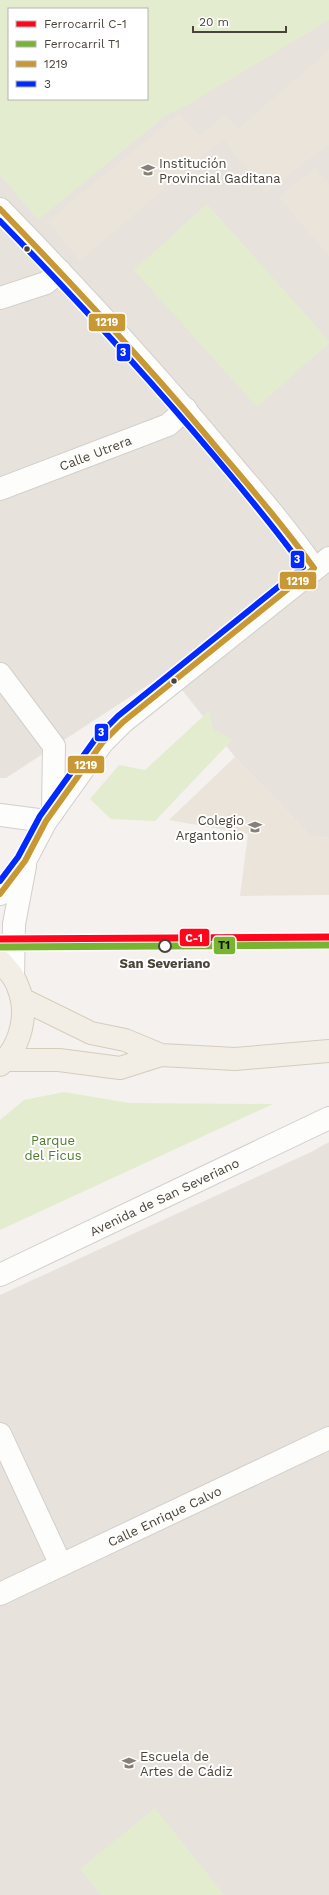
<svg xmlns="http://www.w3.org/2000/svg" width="329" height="1895" font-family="'Work Sans',sans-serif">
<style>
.residential{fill:#e7e3dc;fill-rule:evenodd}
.education{fill:#eae4da}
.green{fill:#e4eccf;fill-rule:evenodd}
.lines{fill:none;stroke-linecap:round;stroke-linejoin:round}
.minor-casing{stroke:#d2cfcc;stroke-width:24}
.major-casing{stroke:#d5ccbc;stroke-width:24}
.minor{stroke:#fdfdfc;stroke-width:22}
.major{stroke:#f2eee6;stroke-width:22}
.bus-1-casing{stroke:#fff;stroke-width:9}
.bus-2-casing{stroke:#fff;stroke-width:9}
.bus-1{stroke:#c79833;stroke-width:6}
.bus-2{stroke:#002aff;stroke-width:6}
.rail-1-casing{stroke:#fff;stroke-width:10}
.rail-2-casing{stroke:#fff;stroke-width:10}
.rail-1{stroke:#ff061d;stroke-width:7}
.rail-2{stroke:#79b332;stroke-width:7}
.bus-dot{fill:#4a4339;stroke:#fff;stroke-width:1.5}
.stop-dot{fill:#fff;stroke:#4a4339;stroke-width:2}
.labels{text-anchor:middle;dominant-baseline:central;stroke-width:4;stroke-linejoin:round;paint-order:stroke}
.poi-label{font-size:13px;fill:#4a4339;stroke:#fff;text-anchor:start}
.street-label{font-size:13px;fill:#4a4339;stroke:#fff}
.stop-label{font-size:13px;font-weight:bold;fill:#4a4339;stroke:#fff}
.park-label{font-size:13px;fill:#517c2d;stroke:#fff}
.line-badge{stroke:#fff;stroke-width:1.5}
.badge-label{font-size:11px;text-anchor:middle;font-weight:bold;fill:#fff}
.pale-badge-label{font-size:11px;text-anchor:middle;font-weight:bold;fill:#111}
</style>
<rect width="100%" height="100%" fill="#f4f1ee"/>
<!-- residential -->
<path class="residential" d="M0 0H329V838L310 836 235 757 168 672 6 778H0ZM9 9H147V99H9Z
M329 1142V1895H0V1295L311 1152Z"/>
<!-- education -->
<path class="education" d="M329 50V147L327 145 266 193 224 140 213 147 80 261 48 221 179 114 200 136 225 115 237 130Z
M315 168 329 184V256L279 197Z
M235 757 310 836 329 838V895L240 896 248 834 169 820Z"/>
<!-- green -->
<path class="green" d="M0 0H329V20L189 104 165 116 38 220 0 175ZM9 9H147V99H9Z
M207 204 329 341V343L257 407 134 270Z
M209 711 213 729 232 740 155 821 111 819 90 799 119 765 145 770Z
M64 1092 129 1103 273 1104 0 1230V1120L24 1100Z
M155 1808 224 1895H101L80 1869Z"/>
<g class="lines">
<defs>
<g id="minor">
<path d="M0 209C80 291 158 376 231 464 260 498 289 532 314 568"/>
<path d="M0 298 46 283 60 271"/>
<path id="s1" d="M0 489 168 425 186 409"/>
<path d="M0 674 54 746 53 812"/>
<path d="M0 815 46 821"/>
<path d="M0 894 25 861 46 821 102 743 123 722 329 558"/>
<path d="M13 976 14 924 25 866"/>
<path id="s2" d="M0 1275 329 1118"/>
<path d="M0 1434 61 1565"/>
<path id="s3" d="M0 1594 329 1438"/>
</g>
<path id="major" d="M0 961C7 969 15 977 18 987 29 1013 21 1046 0 1065
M22 999 91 1033 125 1040 161 1055
M5 1060H59L120 1068 161 1055 235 1059 329 1051"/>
</defs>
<!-- minor casing -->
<use href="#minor" class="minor-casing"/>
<!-- major casing -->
<use href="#major" class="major-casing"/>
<!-- minor -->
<use href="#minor" class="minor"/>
<!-- major -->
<use href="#major" class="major"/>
<defs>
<path id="bus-1" d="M0 209C76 288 151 368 221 453 253 490 285 528 314 568L123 722 102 743 46 821 25 861 0 894"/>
<path id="bus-2" d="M0 221C74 297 147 376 216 458 246 494 276 529 303 567L118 716 96 738 40 816 18 857 0 881"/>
</defs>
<!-- bus-1 casing -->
<use href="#bus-1" class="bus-1-casing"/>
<!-- bus-2 casing -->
<use href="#bus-2" class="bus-2-casing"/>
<!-- bus-1 -->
<use href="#bus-1" class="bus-1"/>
<!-- bus-2 -->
<use href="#bus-2" class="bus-2"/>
<defs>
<path id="rail-1" d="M0 939 329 937"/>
<path id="rail-2" d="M0 947 329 945"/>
</defs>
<!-- rail-1 casing -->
<use href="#rail-1" class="rail-1-casing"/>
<!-- rail-2 casing -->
<use href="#rail-2" class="rail-2-casing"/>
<!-- rail-1 -->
<use href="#rail-1" class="rail-1"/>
<!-- rail-2 -->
<use href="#rail-2" class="rail-2"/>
</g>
<!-- icons -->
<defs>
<symbol id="school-bare" viewBox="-9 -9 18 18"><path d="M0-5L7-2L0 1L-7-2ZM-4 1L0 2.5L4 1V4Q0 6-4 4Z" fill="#868078" stroke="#fff" stroke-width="2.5" paint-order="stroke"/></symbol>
<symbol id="university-bare" viewBox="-9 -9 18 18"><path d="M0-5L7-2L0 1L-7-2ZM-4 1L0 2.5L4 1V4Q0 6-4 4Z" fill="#868078" stroke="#fff" stroke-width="2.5" paint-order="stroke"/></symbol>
</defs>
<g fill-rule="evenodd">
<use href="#school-bare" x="138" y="160" width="20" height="20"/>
<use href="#university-bare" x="245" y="817" width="20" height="20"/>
<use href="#university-bare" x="119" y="1753" width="20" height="20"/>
</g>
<!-- markers -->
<g class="bus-dot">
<circle cx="27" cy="249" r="3.5"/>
<circle cx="174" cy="681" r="3.5"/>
</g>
<circle class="stop-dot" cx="165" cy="946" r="6"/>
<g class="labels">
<!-- poi labels -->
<g class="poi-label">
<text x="159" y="163">Institución<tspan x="159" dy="15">Provincial Gaditana</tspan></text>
<text x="244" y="820" text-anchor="end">Colegio<tspan x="244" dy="15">Argantonio</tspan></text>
<text x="140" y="1756">Escuela de<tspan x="140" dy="15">Artes de Cádiz</tspan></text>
</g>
<!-- street labels -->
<g class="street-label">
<text stroke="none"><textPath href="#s1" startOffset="102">Calle Utrera</textPath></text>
<text stroke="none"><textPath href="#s2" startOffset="182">Avenida de San Severiano</textPath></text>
<text stroke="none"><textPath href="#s3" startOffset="182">Calle Enrique Calvo</textPath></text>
</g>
<!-- stop labels -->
<g class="stop-label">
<text x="165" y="963">San Severiano</text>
</g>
<!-- park labels -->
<g class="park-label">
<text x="53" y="1140">Parque<tspan x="53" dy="15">del Ficus</tspan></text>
</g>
</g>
<g class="line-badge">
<rect x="88" y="313" width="38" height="19" rx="4" fill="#c79833"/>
<rect x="116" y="343" width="15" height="19" rx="4" fill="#002aff"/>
<rect x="290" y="550" width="15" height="19" rx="4" fill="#002aff"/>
<rect x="279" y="571" width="38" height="19" rx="4" fill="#c79833"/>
<rect x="94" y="723" width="15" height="19" rx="4" fill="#002aff"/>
<rect x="67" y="755" width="38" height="19" rx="4" fill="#c79833"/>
<rect x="179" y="928" width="31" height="19" rx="4" fill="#ff061d"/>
<rect x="213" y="936" width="23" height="19" rx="4" fill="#79b332"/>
</g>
<g class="badge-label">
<text x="107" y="326">1219</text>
<text x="123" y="356">3</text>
<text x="297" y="563">3</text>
<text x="298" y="585">1219</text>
<text x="101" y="736">3</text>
<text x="86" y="769">1219</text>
<text x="194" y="942">C-1</text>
</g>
<g class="pale-badge-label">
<text x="224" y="949">T1</text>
</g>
<!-- legend -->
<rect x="8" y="8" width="140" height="92" fill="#ffffff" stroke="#b7b4b0"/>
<rect x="16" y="21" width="20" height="6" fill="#ff061d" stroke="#b7b4b0"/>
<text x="44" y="28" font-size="12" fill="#4a4339">Ferrocarril C-1</text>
<rect x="16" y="41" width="20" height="6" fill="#79b332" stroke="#b7b4b0"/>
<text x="44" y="48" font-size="12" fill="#4a4339">Ferrocarril T1</text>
<rect x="16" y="61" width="20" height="6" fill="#c79833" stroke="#b7b4b0"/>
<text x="44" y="68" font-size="12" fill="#4a4339">1219</text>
<rect x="16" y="81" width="20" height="6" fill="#002aff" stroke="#b7b4b0"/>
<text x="44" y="88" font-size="12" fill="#4a4339">3</text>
<!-- scale -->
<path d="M193 26v6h93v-6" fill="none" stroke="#4a4339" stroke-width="2"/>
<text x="199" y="26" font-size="12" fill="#4a4339" stroke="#ffffff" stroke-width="3" paint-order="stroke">20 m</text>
</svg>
